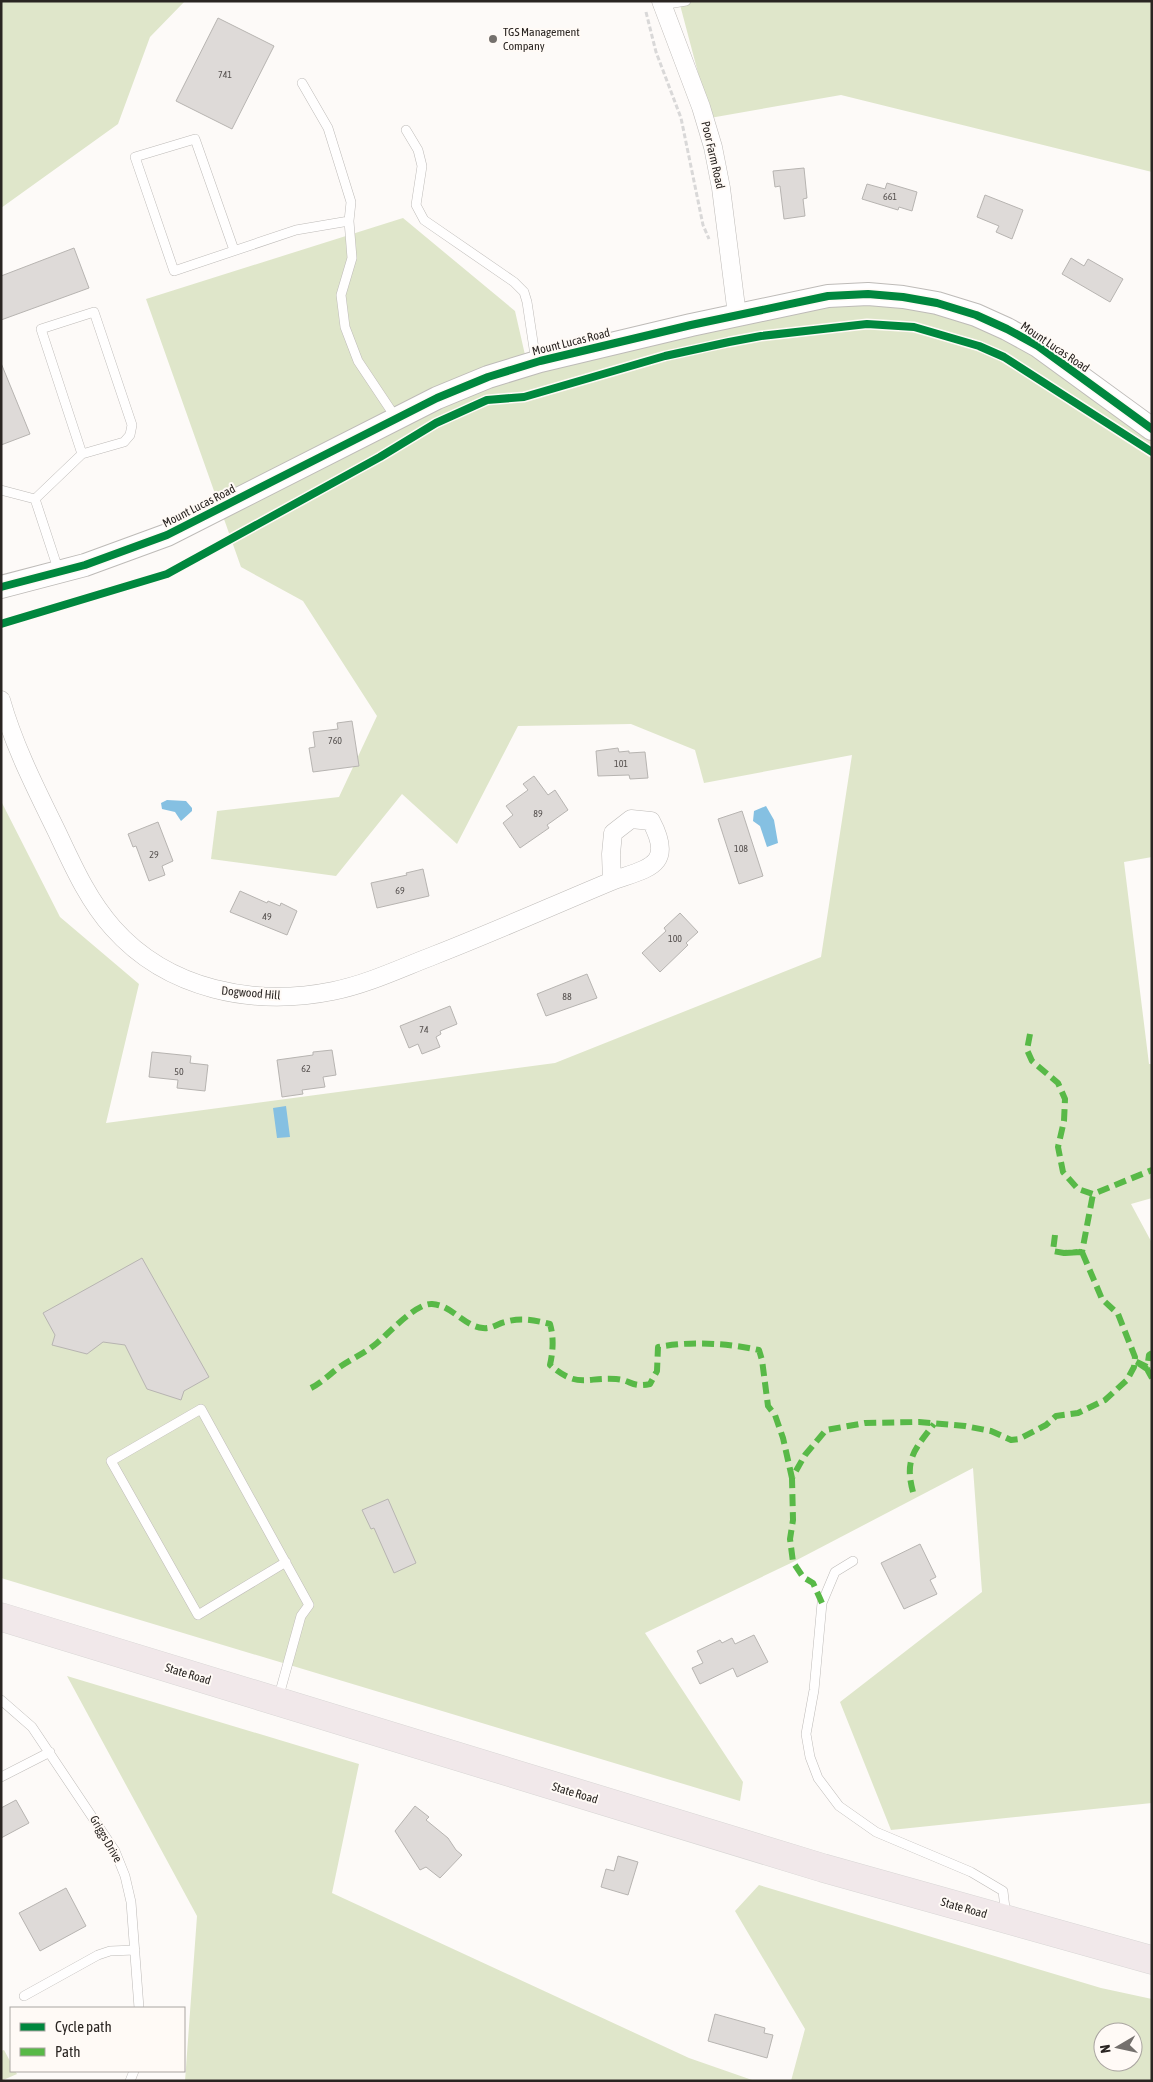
<svg xmlns="http://www.w3.org/2000/svg" width="1153" height="2082" font-family="'Asap Condensed',sans-serif">
<style>
.green{fill:#dfe6ca;fill-rule:evenodd}
.water{fill:#85c0e2}
.building{fill:#dedad8;stroke:#b7b4b1}
.lines{fill:none;stroke-linecap:round;stroke-linejoin:round}
.service-casing{stroke:#bebbb8;stroke-width:10}
.minor-casing{stroke:#bebbb8;stroke-width:19}
.tertiary-casing{stroke:#bebbb8;stroke-width:24}
.trunk-casing{stroke:#d8d6d5;stroke-width:29}
.path{stroke:#d9d8d8;stroke-width:3;stroke-dasharray:5 2.5;stroke-linecap:butt}
.service{stroke:#fffefe;stroke-width:9}
.minor{stroke:#fffefe;stroke-width:18}
.tertiary{stroke:#fffefe;stroke-width:22}
.trunk{stroke:#f1e8ea;stroke-width:28}
.quiet{stroke:#58b947;stroke-width:6;stroke-dasharray:12 6;stroke-linecap:butt}
.cycleway-casing{stroke:#fffaf6;stroke-width:11}
.cycleway{stroke:#00873e;stroke-width:8}
.poi-dot{fill:#74706d;stroke:#fffaf6;stroke-width:2}
.labels{text-anchor:middle;dominant-baseline:central;stroke-width:4;stroke-linejoin:round;paint-order:stroke}
.number-label{font-size:10px;fill:#575250}
.poi-label{font-size:12px;fill:#2a2522;stroke:#fffaf6;text-anchor:start}
.street-label{font-size:12px;fill:#2a2522;stroke:#fffaf6}
</style>
<rect width="100%" height="100%" fill="#fdfaf8"/>
<!-- green -->
<path class="green" d="M1 1H185L150 37 118 124 1 208Z
M679 1H1152V172L841 95 710 118Z
M403 218 515 311 528 368 871 297 986 320 1152 428V857L1124 862 1149 1064H1152V1198L1131 1204 1152 1243V1803L891 1830 840 1702 982 1592 973 1468 793 1562 645 1633 743 1782 740 1801 1 1578V801L60 917 139 984 106 1123 555 1063 821 957 852 755 704 783 695 750 631 724 518 726 457 844 402 794 336 876 211 859 217 811 339 797 377 716 303 601 241 567 146 299Z
M67 1676 359 1764 332 1893 689 2058 755 2081H185L197 1916Z
M759 1885 1101 1988 1152 1999V2081H791L805 2029 735 1911ZM1103 2032H1133V2062H1103Z
M4 2050 11 2063V2071H15L17 2074 1 2081V2051Z"/>
<!-- water -->
<path class="water" d="M167 800 186 801 192 808V811L181 821 175 812 162 809 161 803Z
M766 806 774 820 778 843 767 847 760 826 753 821 754 811Z
M286 1106 290 1137 277 1138 273 1108Z"/>
<!-- building -->
<path class="building" d="M218 18 274 46 232 129 176 101Z
M804 168 807 198 803 199 805 216 784 219 780 186 775 187 773 171Z
M887 183 917 192 912 211 899 207 898 210 862 199 867 184 885 189Z
M985 195 1023 210 1012 239 996 232 999 226 977 217Z
M74 248 89 288 1 320V276Z
M1071 258 1084 266 1088 259 1123 279 1110 302 1062 274Z
M1 363 30 434 1 445Z
M352 721 359 766 313 772 309 748 315 747 313 732 338 729 337 723Z
M618 748 619 752 629 751V753L645 752 648 778 630 779 629 775 598 776 596 751Z
M534 776 548 795 555 790 568 810 547 825 549 828 520 848 503 823 513 815 506 806 528 790 523 784Z
M742 811 763 876 739 884 718 819Z
M158 822 173 861 162 866 165 875 149 881 136 846 133 847 128 834Z
M423 869 429 896 377 908 371 883 407 875 406 873Z
M240 891 267 903 268 901 280 906 281 903 297 911 287 935 230 912Z
M680 913 698 932 686 943 688 945 660 972 642 953 666 931 664 928Z
M587 974 597 998 546 1016 537 994Z
M450 1006 457 1024 440 1031 441 1034 436 1037 440 1047 422 1054 418 1044 409 1048 400 1026Z
M332 1050 336 1075 323 1077 325 1087 302 1090 303 1094 282 1097 277 1060 313 1055V1052Z
M152 1052 191 1056 190 1063 208 1065 205 1091 177 1088 178 1080 149 1077Z
M142 1258 209 1377 184 1391 181 1400 147 1389 125 1345 103 1342 87 1354 52 1345 55 1335 43 1313Z
M388 1499 416 1563 394 1573 374 1528 371 1529 362 1510Z
M920 1544 936 1577 930 1580 937 1594 904 1609 881 1563Z
M754 1635 768 1662 737 1677 733 1668 700 1684 692 1668 703 1663 697 1651 720 1640 722 1643 732 1638 735 1644Z
M16 1800 29 1823 1 1838V1808Z
M415 1806 429 1817 426 1820 448 1838 456 1850 462 1855 440 1878 426 1867 420 1870 395 1831Z
M618 1856 638 1862 628 1895 601 1887 606 1869 614 1871Z
M66 1888 86 1926 40 1951 19 1913Z
M715 2014 765 2028 764 2033 773 2035 767 2058 708 2041Z"/>
<g class="lines">
<defs>
<path id="service" d="M662 5 686 1
M302 83 328 128 351 202 349 221
M406 130 418 150 422 166 416 205 424 220 514 282 524 292 527 302 536 362
M234 250 195 139 135 157 174 271 296 230 349 221 352 258 341 295 345 327 358 361 396 418
M1 490 35 499
M59 572 35 499 82 454 124 442 130 435 132 425 94 312 41 329 82 454
M853 1561 835 1572 822 1603 814 1690 806 1734 810 1757 818 1778 839 1806 876 1832 971 1872 1003 1891 1006 1917
M278 1699 301 1616 309 1605 201 1409 111 1461 198 1615 286 1562
M1 1700 32 1727 115 1851 125 1876 131 1902 139 2008
M1 1777 50 1752
M24 1996 98 1955 110 1951 135 1950
M130 2081 134 2071"/>
<path id="minor" d="M661 1 701 107 713 147 721 188 737 315
M1 700C14 746 36 789 57 832 73 866 88 900 113 928 168 990 254 1007 333 991 368 984 401 968 435 955 494 932 552 906 612 881
M631 819 651 821C675 866 648 868 612 881L611 854 613 833Z"/>
<path id="tertiary" d="M1 587 85 565 167 535 437 398 488 377 540 361 691 325 828 296 868 294 903 297 937 303 976 315 1007 329 1038 346 1152 429"/>
<path id="trunk" d="M1 1617 823 1868 1152 1960"/>
</defs>
<!-- service casing -->
<use href="#service" class="service-casing"/>
<!-- minor casing -->
<use href="#minor" class="minor-casing"/>
<!-- tertiary casing -->
<use href="#tertiary" class="tertiary-casing"/>
<!-- trunk casing -->
<use href="#trunk" class="trunk-casing"/>
<!-- path -->
<path class="path" d="M646 12 656 52 681 118 703 225 709 239"/>
<!-- service -->
<use href="#service" class="service"/>
<!-- minor -->
<use href="#minor" class="minor"/>
<!-- tertiary -->
<use href="#tertiary" class="tertiary"/>
<!-- trunk -->
<use href="#trunk" class="trunk"/>
<!-- quiet -->
<path class="quiet" d="M1030 1034 1027 1050 1032 1061 1058 1083 1065 1099 1064 1121 1058 1147 1063 1172 1078 1189 1093 1194 1152 1170
M1055 1235 1053 1251 1064 1253 1082 1252 1093 1194
M1147 1367 1135 1361 1147 1369 1149 1355 1152 1353
M1147 1369 1152 1378
M311 1388C321 1383 329 1375 338 1368 351 1359 365 1353 377 1343 389 1333 416 1303 432 1304 452 1305 463 1326 483 1328 491 1329 497 1324 505 1322 521 1317 534 1320 550 1324 554 1338 553 1351 550 1365 578 1389 585 1377 616 1379 631 1380 632 1388 650 1384L657 1371 658 1347C690 1341 727 1343 759 1350L762 1360 768 1406 775 1415 783 1438 792 1478
M913 1492C904 1459 915 1449 934 1424
M822 1603 813 1583 803 1577 793 1562 790 1539 793 1520 792 1478 805 1455 826 1430 865 1423 919 1422 965 1426 991 1431 1011 1440 1019 1439 1046 1425 1056 1416 1078 1413 1105 1400 1127 1380 1134 1367 1135 1357 1118 1314 1102 1299 1082 1252 1064 1253"/>
<defs>
<path id="cycleway" d="M1 587 85 565 167 535 437 398 488 377 540 361 691 325 828 296 868 294 903 297 937 303 976 315 1007 329 1038 346 1152 429
M1 624 167 574 380 457 436 423 487 400 524 397 665 356 729 342 761 336 867 324 914 327 979 346 1004 357 1152 452"/>
</defs>
<!-- cycleway casing -->
<use href="#cycleway" class="cycleway-casing"/>
<!-- cycleway -->
<use href="#cycleway" class="cycleway"/>
</g>
<!-- markers -->
<circle class="poi-dot" cx="493" cy="39" r="5"/>
<g class="labels">
<!-- number labels -->
<g class="number-label">
<text x="225" y="74">741</text>
<text x="890" y="196">661</text>
<text x="335" y="740">760</text>
<text x="621" y="763">101</text>
<text x="538" y="813">89</text>
<text x="741" y="848">108</text>
<text x="154" y="854">29</text>
<text x="400" y="890">69</text>
<text x="267" y="916">49</text>
<text x="675" y="938">100</text>
<text x="567" y="996">88</text>
<text x="424" y="1029">74</text>
<text x="306" y="1068">62</text>
<text x="179" y="1071">50</text>
</g>
<!-- poi labels -->
<g class="poi-label">
<text x="503" y="32">TGS Management<tspan x="503" dy="14">Company</tspan></text>
</g>
<!-- street labels -->
<g class="street-label">
<text transform="translate(713 155) rotate(77)">Poor Farm Road</text>
<text transform="translate(571 342) rotate(-14)">Mount Lucas Road</text>
<text transform="translate(1055 347) rotate(34)">Mount Lucas Road</text>
<text transform="translate(199 506) rotate(-27)">Mount Lucas Road</text>
<text transform="translate(251 993) rotate(5)">Dogwood Hill</text>
<text transform="translate(188 1674) rotate(17)">State Road</text>
<text transform="translate(575 1793) rotate(17)">State Road</text>
<text transform="translate(106 1839) rotate(60)">Griggs Drive</text>
<text transform="translate(964 1908) rotate(16)">State Road</text>
</g>
</g>
<!-- border -->
<rect width="1153" height="2082" fill="none" stroke="#2a2522" stroke-width="5"/>
<!-- legend -->
<rect x="10" y="2007" width="175" height="65" fill="#fffaf6" stroke="#aaa5a1"/>
<rect x="20" y="2023" width="25" height="8" fill="#00873e" stroke="#aaa5a1"/>
<text x="55" y="2032" font-size="15" fill="#2a2522">Cycle path</text>
<rect x="20" y="2048" width="25" height="8" fill="#58b947" stroke="#aaa5a1"/>
<text x="55" y="2057" font-size="15" fill="#2a2522">Path</text>
<!-- north arrow -->
<g transform="translate(1118 2047) rotate(261)"><circle r="24" fill="#fffaf6" stroke="#aaa5a1"/>
<path d="M0-4L9 19L0 12L-9 19Z" fill="#74706d"/>
<text y="-8" font-size="14" font-weight="bold" text-anchor="middle" fill="#2a2522">N</text>
</g>
</svg>
